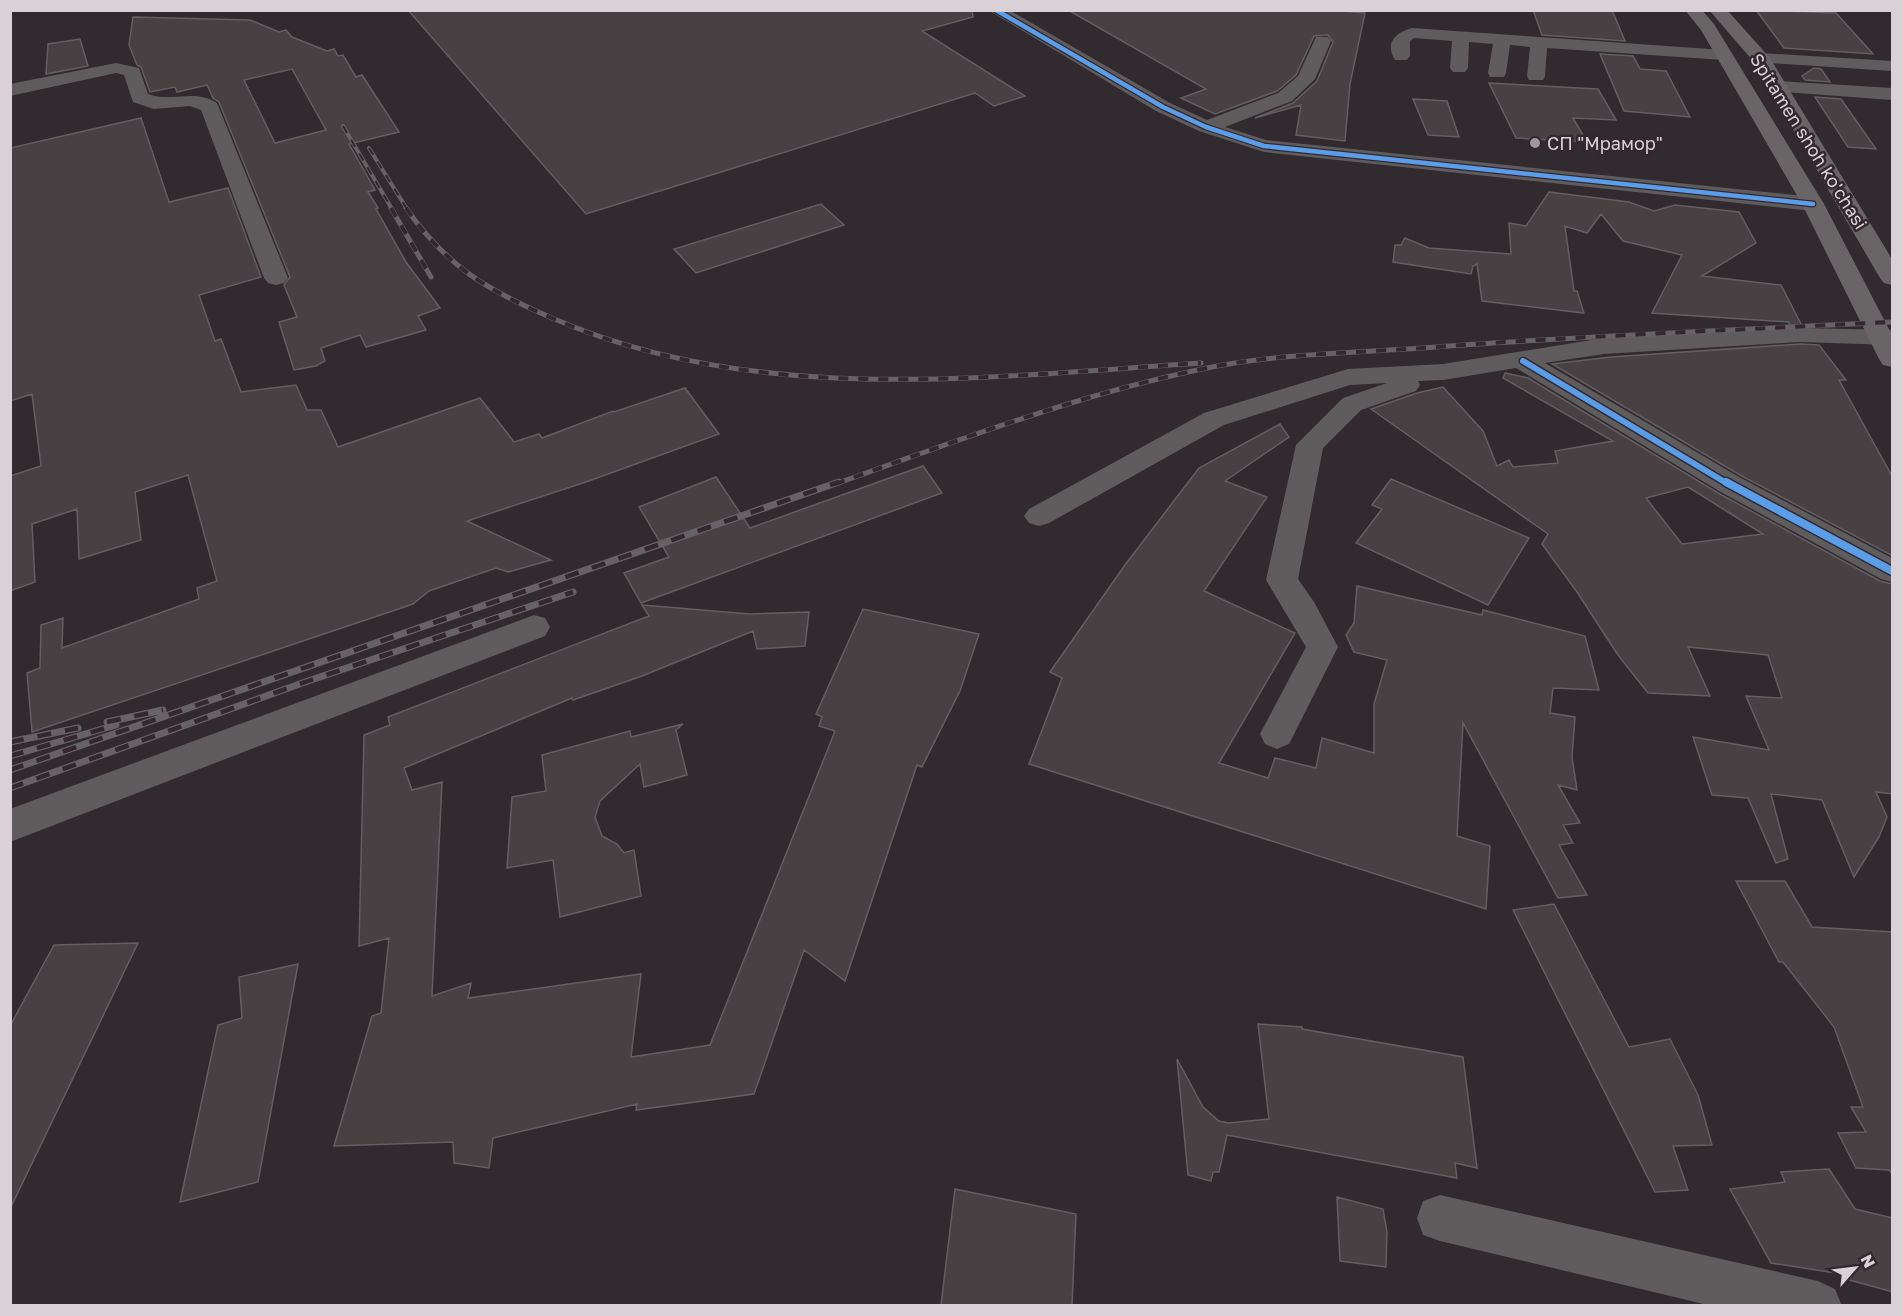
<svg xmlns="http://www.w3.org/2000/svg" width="1903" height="1316" font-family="'Golos Text',sans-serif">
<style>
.building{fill:#474144;stroke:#645e61;stroke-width:1.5;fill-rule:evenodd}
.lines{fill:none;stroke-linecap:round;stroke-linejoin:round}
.minor{fill:#5f5c5e;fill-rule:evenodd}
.major{fill:#696567;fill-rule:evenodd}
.rail-far2-casing{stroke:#676265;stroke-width:4}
.rail-far1-casing{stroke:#676265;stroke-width:5}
.rail-casing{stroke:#676265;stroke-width:7}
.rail-far2{stroke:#34272f;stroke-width:2;stroke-dasharray:8;stroke-linecap:butt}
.rail-far1{stroke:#34272f;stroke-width:4;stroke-dasharray:10;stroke-linecap:butt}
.rail{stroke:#34272f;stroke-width:4.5;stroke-dasharray:14;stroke-linecap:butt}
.cycleway-far2-casing{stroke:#34272f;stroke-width:7}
.cycleway-far1-casing{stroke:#34272f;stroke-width:9}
.cycleway-casing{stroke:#34272f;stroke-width:11}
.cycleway-far2{stroke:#5a9eea;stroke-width:4.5}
.cycleway-far1{stroke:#5a9eea;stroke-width:6}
.cycleway{stroke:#5a9eea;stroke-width:8}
.poi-dot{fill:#9f979b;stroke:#34272f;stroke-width:2}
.labels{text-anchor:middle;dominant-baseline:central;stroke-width:5;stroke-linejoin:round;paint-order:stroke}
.far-street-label{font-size:18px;fill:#dad1d6;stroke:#34272f}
.far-poi-label{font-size:18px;fill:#dad1d6;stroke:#34272f;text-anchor:start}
</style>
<rect width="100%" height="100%" fill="#312a2e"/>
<!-- building -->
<path class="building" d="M408 10H972L973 17 922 31 1025 96 994 106 975 93 586 214Z
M1068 10H1332L1365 13 1350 84 1345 141 1296 135 1301 105 1255 118 1293 103 1317 81 1333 42 1328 35 1314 36 1296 75 1277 91 1215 114 1181 98 1206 89Z
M1533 10H1612L1625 41 1542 35Z
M1756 10 1836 13 1873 54 1784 48Z
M133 17 250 20 279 32 286 30 292 37 327 51 334 49 338 56 343 55 356 77 362 75 399 132 349 144 375 190 368 192 378 208 376 209 406 262 440 308 418 316 426 330 366 347 360 335 321 348 325 361 316 366 294 370 279 322 297 317 284 285 290 277 219 102 213 98 207 85 177 92 175 87 150 92 141 67 137 65 129 45ZM292 69 326 130 275 143 244 80Z
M80 39 88 66 46 74 48 44Z
M1600 54 1633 56 1640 69 1666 71 1690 117 1624 111Z
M1814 68 1821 69 1830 82 1805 80 1802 76Z
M1489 83 1598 89 1616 120 1573 118 1587 142 1516 138Z
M1815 97 1841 99 1876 149 1848 147Z
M1413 99 1447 101 1459 137 1428 135Z
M141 118 169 202 228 188 261 277 199 295 215 341 221 339 241 392 296 385 307 410H321L338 447 480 398 514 442 539 434 542 438 613 411 614 412 685 388 719 434 586 482 467 521 551 560 508 572 496 568 429 591 413 604 32 732 27 673 40 668 41 625 63 618 62 648 199 599 197 588 217 581 188 475 135 492 141 540 79 559 77 509 32 524 35 582 10 591V476L41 466 32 394 10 401V148Z
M1549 192 1629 202 1654 211 1675 205 1739 212 1756 243 1702 276 1781 285 1802 326H1789V322L1652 313 1682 255 1623 241 1601 214 1587 233 1565 226 1574 291H1577L1584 313 1482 301 1477 264 1473 266 1471 274 1393 262 1395 245H1401L1405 238 1429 248 1511 254 1509 223 1526 226Z
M821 204 844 225 696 273 674 249Z
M1800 344 1819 345 1846 380H1839L1893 478V556L1740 475 1552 364 1611 357Z
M1505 373 1528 378 1718 493 1880 581 1893 584V794L1876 792 1887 817 1879 837 1854 877 1822 800 1771 794 1788 859 1776 863 1748 798 1712 795 1693 737 1769 750 1746 696 1782 698 1768 655 1688 647 1710 696 1648 693 1618 655 1577 592 1542 544 1548 534 1371 409 1417 393 1443 387 1483 431 1497 466 1509 460 1513 467 1558 463 1555 451 1613 441 1503 378ZM1688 487 1763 534 1682 544 1646 498Z
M1280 424 1289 437 1225 481 1267 497 1204 591 1295 633 1219 763 1268 778 1275 758 1316 768 1322 738 1374 753V704L1387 660 1354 652 1346 635 1354 623 1357 586 1482 615 1483 610 1585 636 1599 690 1553 688 1550 713 1575 717 1572 757 1577 790 1558 785 1580 823 1563 825 1573 843 1559 845 1587 895 1558 898 1463 723 1457 836 1490 846 1486 909 1029 764 1062 678 1050 672 1125 565 1199 468Z
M923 466 942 493 641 603 624 573 669 557 639 507 716 477 750 528Z
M1391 479 1529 538 1488 605 1356 543 1382 509 1372 505Z
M642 605 750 614 809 612 805 646 757 649 753 631 642 676 573 700 572 698 404 768 412 790 442 782 432 996 471 983 468 998 641 974 631 1057 710 1045 835 731 819 726 822 717 816 714 863 609 979 634 960 691 922 767 917 765 845 981 804 950 754 1094 636 1110 637 1104 493 1138 489 1168 454 1163 453 1142 334 1146 372 1016 381 1013 389 938 359 946 364 735 390 725 388 717 649 616Z
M683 724 676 730 687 775 644 787 640 764 600 801 595 817 602 836 617 844 624 853 634 850 641 896 560 917 553 860 507 868 512 797 546 791 542 755 630 731 631 737Z
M1736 881H1785L1812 927 1893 932V1175L1889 1170 1856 1168 1838 1133 1866 1132 1851 1107H1863L1834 1027 1783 962H1779Z
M1554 904 1629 1047 1670 1039 1698 1095 1712 1145 1673 1146 1688 1190 1655 1192 1513 910Z
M138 943 10 1209V1026L54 945Z
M298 964 258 1182 180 1202 218 1025 242 1018 239 977Z
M1258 1024 1302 1027V1029L1463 1057 1477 1168 1455 1163 1457 1178 1227 1135 1219 1172H1213L1211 1181 1188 1175 1177 1059 1203 1107 1219 1121 1228 1123 1269 1119Z
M1829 1169 1855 1209 1893 1218V1292L1846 1279 1842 1274 1771 1263 1730 1189 1785 1182 1781 1172Z
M955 1189 1076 1214 1072 1305H941Z
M1337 1197 1383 1209 1387 1232 1386 1267 1340 1261Z"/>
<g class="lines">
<!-- minor -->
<path class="minor" d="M988 10H1009L1170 103 1207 120 1278 93 1298 76 1316 37H1328L1331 41 1315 79 1292 101 1225 127 1266 140 1813 197 1821 199 1824 204 1821 209 1813 211 1264 152 1199 131 1156 111Z
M1412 28 1724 50 1730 51 1733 55 1730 59 1724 60 1547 48 1545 76 1543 80H1529L1527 76 1530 47 1510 45 1506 73 1504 77H1490L1488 73 1493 44 1469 42 1468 68 1465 72H1453L1450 68 1452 41 1414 38 1410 41V56L1407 60H1395C1384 43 1396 32 1412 28Z
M1761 53 1892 61V71L1755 62 1752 58 1755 54Z
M116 63 139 68 148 94C172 103 194 88 217 103L288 278 284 283 276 285 268 283 264 278 201 110 190 106 154 109 133 102 124 75 116 73 10 96V84Z
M1777 81 1892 88V100L1770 91 1768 87 1770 83Z
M1800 328 1892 330V345L1800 342 1604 354 1545 363 1739 477 1892 558V582L1881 579 1719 491 1516 368 1443 380 1418 381 1420 385 1416 391 1361 410 1323 448 1298 579 1314 602 1338 647 1289 744 1277 749 1265 744 1260 734 1306 647 1266 580 1296 445 1343 398 1387 383 1350 385 1224 425 1049 523 1039 526 1029 523 1024 516 1029 509 1204 413 1348 369 1443 364 1604 338Z
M534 615 545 618 550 627 545 636 10 842V809Z
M1440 1195 1818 1281 1835 1289 1842 1306H1712L1440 1241 1423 1235 1417 1218 1423 1201Z"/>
<!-- major -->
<path class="major" d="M1685 10H1702L1714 24 1824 204 1892 335V367L1883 365 1879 359 1802 204 1701 30Z
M1709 10H1727L1770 58 1892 259V285L1884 283 1880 278 1753 61Z"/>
<defs>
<path id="rail-far2" d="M343 126 392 209
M369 148 407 209"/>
<path id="rail-far1" d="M391 208 431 277
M406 208C447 267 487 290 552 318 756 407 985 377 1201 363
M835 484C957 441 1079 394 1207 368 1274 354 1352 353 1422 348 1579 336 1735 330 1892 322"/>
<path id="rail" d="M107 722 163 710
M10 742 78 728
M10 756 116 725
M10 770 839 482
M10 788 308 681 573 592"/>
</defs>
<!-- rail-far2 casing -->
<use href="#rail-far2" class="rail-far2-casing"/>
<!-- rail-far1 casing -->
<use href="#rail-far1" class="rail-far1-casing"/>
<!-- rail casing -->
<use href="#rail" class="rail-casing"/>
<!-- rail-far2 -->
<use href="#rail-far2" class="rail-far2"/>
<!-- rail-far1 -->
<use href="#rail-far1" class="rail-far1"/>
<!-- rail -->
<use href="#rail" class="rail"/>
<defs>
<path id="cycleway-far2" d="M996 10 1163 107 1206 127 1264 146 1813 204"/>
<path id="cycleway-far1" d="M1523 361 1728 484"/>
<path id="cycleway" d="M1726 482 1892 571"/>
</defs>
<!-- cycleway-far2 casing -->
<use href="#cycleway-far2" class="cycleway-far2-casing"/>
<!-- cycleway-far1 casing -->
<use href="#cycleway-far1" class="cycleway-far1-casing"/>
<!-- cycleway casing -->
<use href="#cycleway" class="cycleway-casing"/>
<!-- cycleway-far2 -->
<use href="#cycleway-far2" class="cycleway-far2"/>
<!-- cycleway-far1 -->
<use href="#cycleway-far1" class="cycleway-far1"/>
<!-- cycleway -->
<use href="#cycleway" class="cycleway"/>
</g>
<!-- markers -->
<circle class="poi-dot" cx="1535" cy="143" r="6"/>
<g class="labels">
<!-- far-street labels -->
<g class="far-street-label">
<text transform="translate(1809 141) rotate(58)">Spitamen shoh ko'chasi</text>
</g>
<!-- far-poi labels -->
<g class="far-poi-label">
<text x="1547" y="143">СП "Мрамор"</text>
</g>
</g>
<!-- border -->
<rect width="1903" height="1316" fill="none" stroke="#dad1d6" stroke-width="24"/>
<!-- north arrow -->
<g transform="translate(1855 1268) rotate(62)" stroke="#34272f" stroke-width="4.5" paint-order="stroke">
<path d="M0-4.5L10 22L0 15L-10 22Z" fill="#dad1d6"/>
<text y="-9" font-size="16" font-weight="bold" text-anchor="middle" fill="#dad1d6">N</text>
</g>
</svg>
